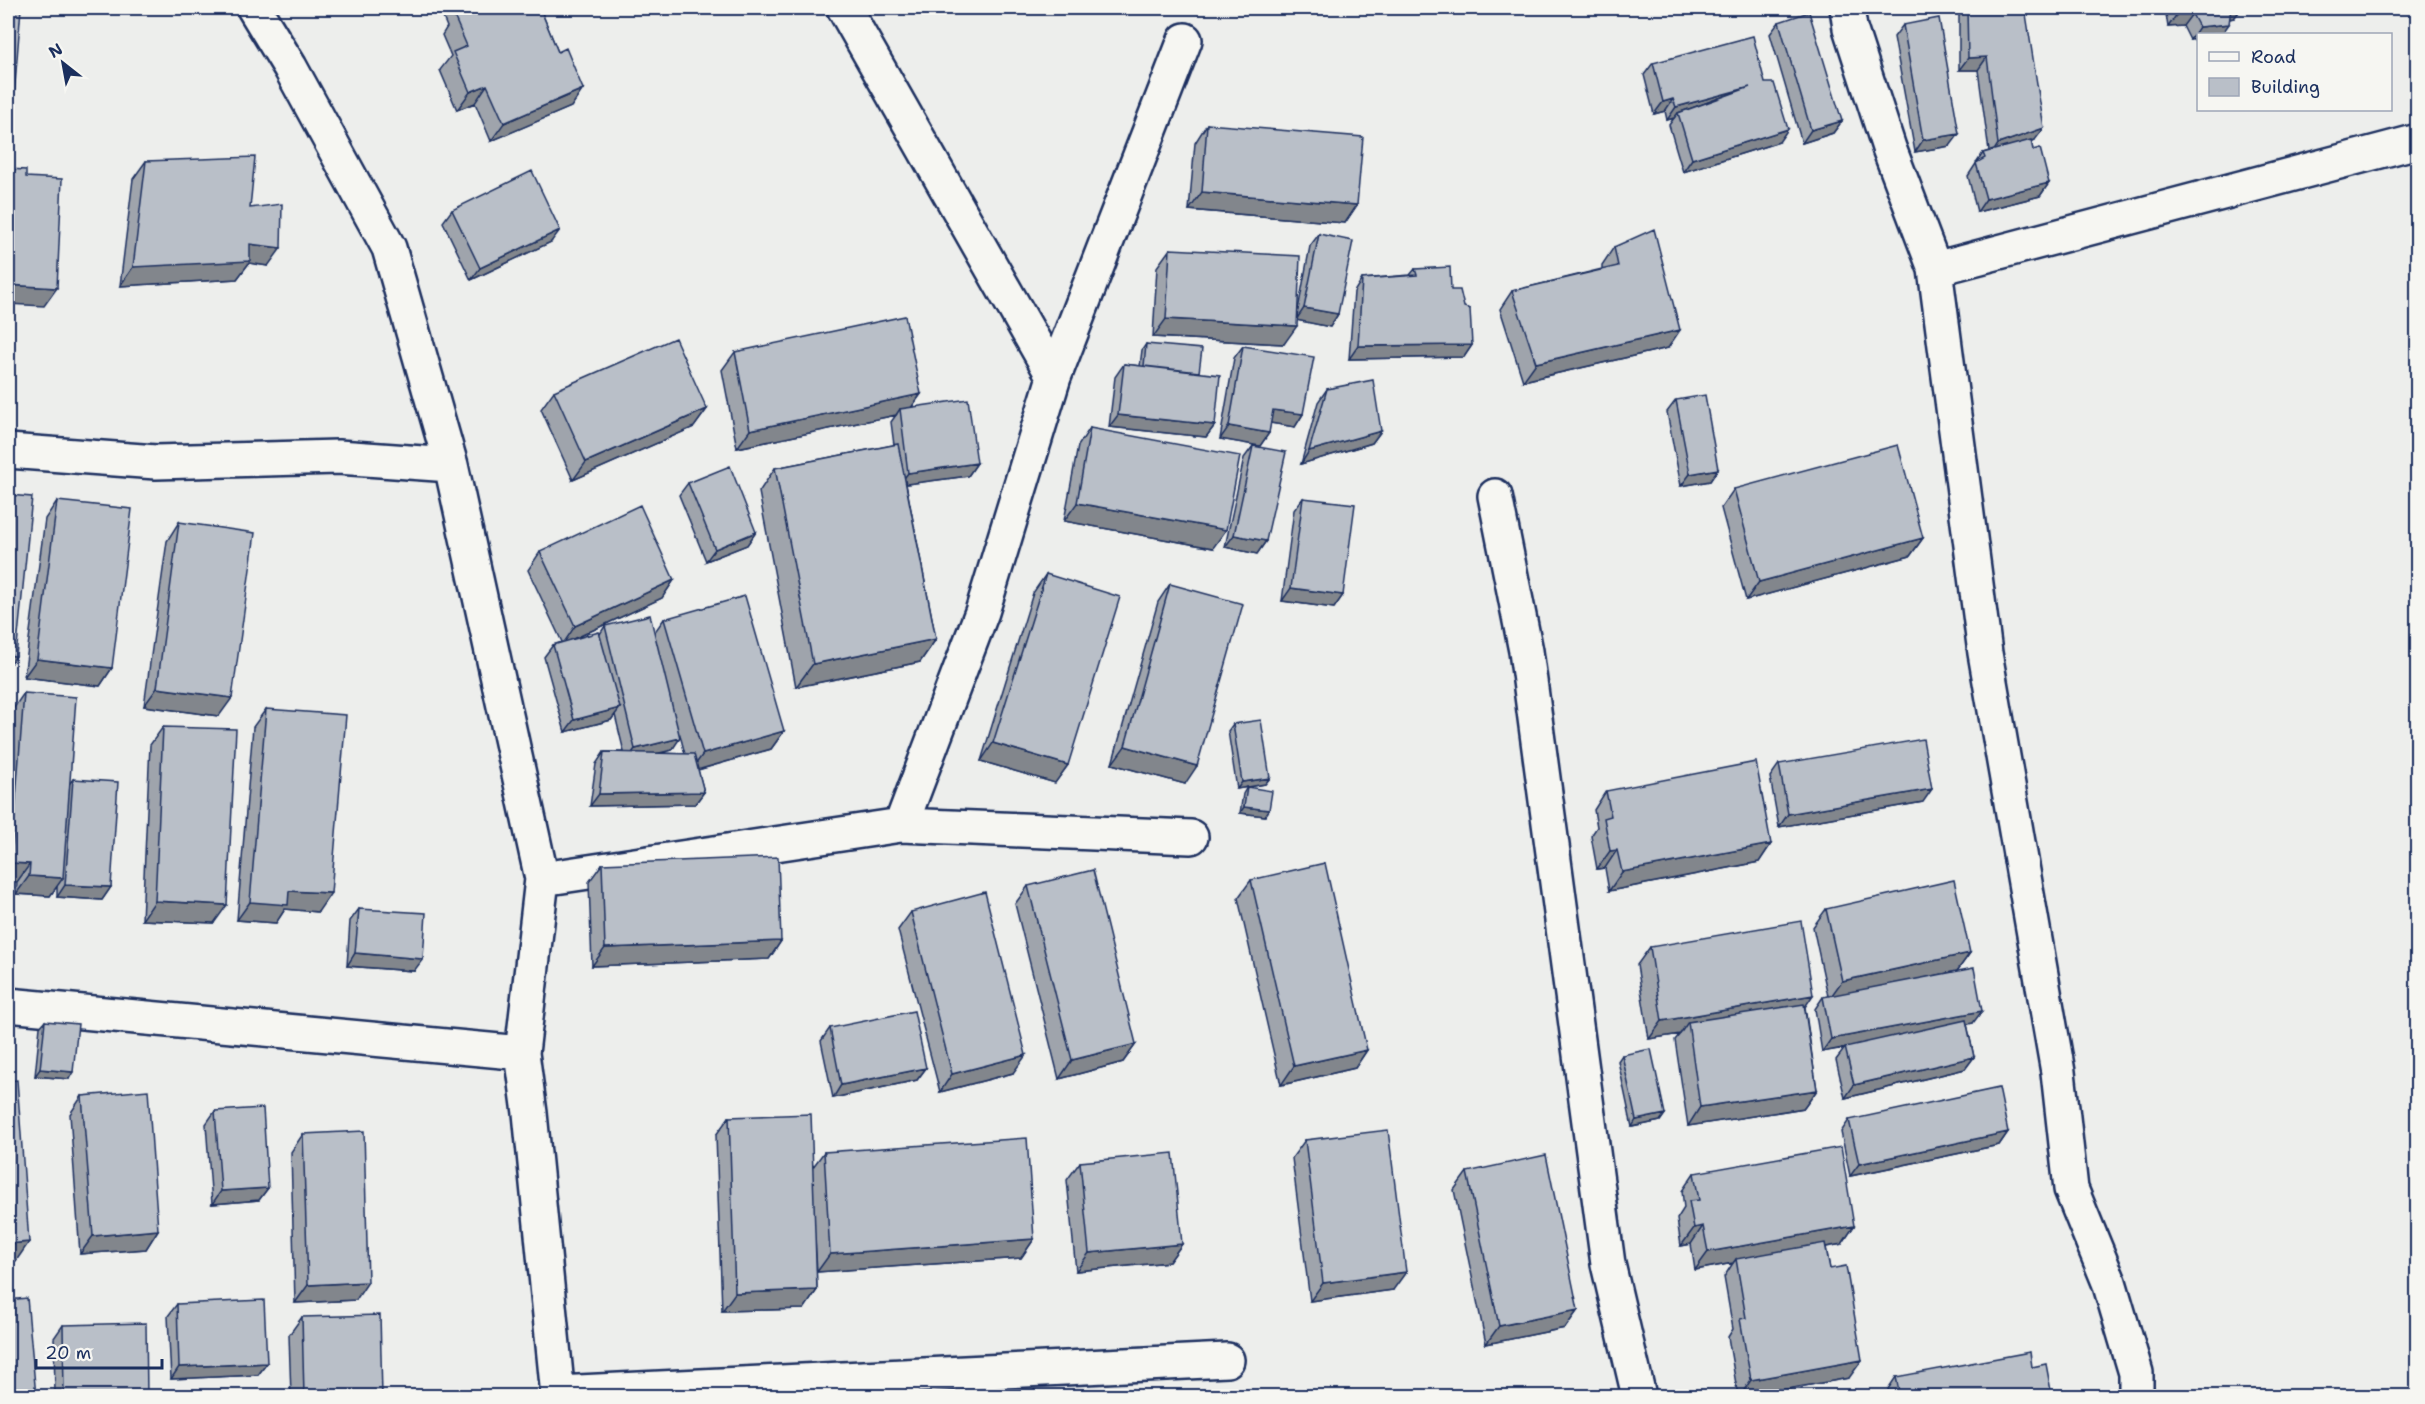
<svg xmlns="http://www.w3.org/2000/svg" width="2425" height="1404" font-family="'Shantell Sans',sans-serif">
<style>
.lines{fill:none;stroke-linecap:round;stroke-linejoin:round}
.minor-casing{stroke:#1b2f5e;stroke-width:38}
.minor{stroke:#f6f6f2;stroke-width:33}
.wall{fill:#9fa4ac;stroke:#1b2f5e;stroke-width:1.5;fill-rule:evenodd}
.shaded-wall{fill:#82868c;stroke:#1b2f5e;stroke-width:1.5}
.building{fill:#b9bfc8;stroke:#1b2f5e;stroke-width:1.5}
</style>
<rect width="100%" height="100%" fill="#edeeec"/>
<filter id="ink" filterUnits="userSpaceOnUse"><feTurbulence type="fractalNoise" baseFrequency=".0167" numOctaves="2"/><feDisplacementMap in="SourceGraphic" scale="12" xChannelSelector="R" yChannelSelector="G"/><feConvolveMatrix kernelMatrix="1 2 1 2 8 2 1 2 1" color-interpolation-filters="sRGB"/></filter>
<g filter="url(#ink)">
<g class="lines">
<defs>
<path id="minor" d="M254 8 290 67 389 248 451 465 542 879 522 1053 530 1113 558 1396
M844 8 1054 377
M1847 8 1850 28 1889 148 1935 269 1985 653 2058 1072 2071 1189 2109 1282 2136 1373V1396
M1935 269 2418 141
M8 451 156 462 338 457 451 465
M1495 496 1526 651 1608 1264 1639 1396
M901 825 982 612 1054 377 1185 40
M542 879 901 825 1191 837
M8 1005 522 1053
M558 1393 1227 1360"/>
</defs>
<!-- minor casing -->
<use href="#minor" class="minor-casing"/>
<!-- minor -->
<use href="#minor" class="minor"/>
</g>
<!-- wall -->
<path class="wall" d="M439 8H540L558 52 583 89 571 107 491 141 475 103 457 110 440 70 451 56 442 35 447 27Z
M1964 8H2025L2035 140 2031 142 2033 150 2049 183 2040 196 1977 212 1968 176 1983 153 1989 151 1978 70H1959V15Z
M2165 8H2242L2234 18 2229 19 2190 40 2183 26 2168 27Z
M1779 22 1842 121 1833 133 1802 143 1770 34Z
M1903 25 1950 146 1915 152 1894 37Z
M1653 63 1779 142 1683 172 1669 125 1674 118 1667 120 1665 111 1654 114 1644 75Z
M1207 124 1357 205 1345 223 1189 210 1195 143Z
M146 161 250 208 268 266 249 263 237 279 120 286 133 179Z
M452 210 551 242 471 280 443 222Z
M1319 234 1338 314 1330 327 1297 320 1284 344 1153 337 1157 267 1170 249 1298 310 1310 246Z
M1614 247 1668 348 1523 381 1500 309 1512 291 1602 269V265Z
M1415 269 1451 290 1464 307 1472 345 1464 357 1349 359 1354 292 1362 279 1410 275Z
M1146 344 1199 372 1215 425 1206 437 1109 427 1115 377 1124 364 1140 366 1142 350Z
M1243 346 1303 414 1295 427 1270 423 1269 433 1260 446 1220 439 1234 358Z
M735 352 921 394 911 408 977 463 968 476 906 484 936 639 920 662 796 687 759 492 775 468 894 445 891 422 896 415 737 448 722 370Z
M1327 389 1381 431 1372 443 1301 464 1318 402Z
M554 391 707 409 694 427 573 480 541 409Z
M1676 400 1718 469 1710 481 1681 486 1667 412Z
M1090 428 1213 548 1064 521 1078 446Z
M1253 446 1266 541 1257 554 1225 547 1244 458Z
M688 483 756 532 747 545 706 561 679 495Z
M1734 489 1923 538 1910 556 1746 600 1721 508Z
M1303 498 1343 595 1334 608 1282 601 1294 510Z
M57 501 112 668 100 686 24 677 45 519Z
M179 522 219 716 144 706 167 541Z
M540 552 674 580 662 598 574 639 600 634 605 626 654 633 664 619 784 731 771 749 698 770 704 792 695 804 590 806 596 764 604 752H624L615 715 611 720 565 732 544 657 553 645 562 642 528 570ZM680 735 685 754 659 753 672 750Z
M1046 574 1068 765 1055 783 981 761 1033 593Z
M1170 584 1185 784 1112 764 1158 602Z
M24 693 70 783 73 779 111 887 102 900 57 897V886L50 896 16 894 17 882 8 881V756L11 712Z
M266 709 318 912 285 909 276 923 237 920 253 727Z
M1233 724 1270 778 1265 784 1237 789 1228 731Z
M163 727 214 923 142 920 150 745Z
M1779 764 1923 802 1779 827 1770 777Z
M1247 787 1269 810 1265 816 1240 813 1243 794Z
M1606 791 1771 844 1759 862 1609 891 1605 868 1597 869 1591 836 1597 827 1594 810Z
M602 864 781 941 769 959 592 966 589 882Z
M1251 880 1367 1050 1355 1068 1281 1085 1238 898Z
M1028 886 1136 1044 1123 1062 1059 1079 1015 904Z
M359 909 414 971 347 966 350 921Z
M1826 909 1970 953 1957 971 1973 1023 1967 1024 1974 1057 1965 1069 1845 1098 1836 1060 1845 1048 1822 1052 1815 1009 1823 997 1828 996 1813 927Z
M911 912 1013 1073 940 1092 898 930Z
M1650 947 1805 1007 1817 1090 1804 1108 1688 1126 1675 1040 1680 1034 1649 1039 1637 965Z
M45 1021 69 1079 35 1076 40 1027Z
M830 1028 926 1068 917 1080 833 1098 821 1041Z
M1622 1055 1665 1114 1660 1121 1632 1127 1618 1061Z
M82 1096 158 1230 146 1249 80 1254 70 1114Z
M215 1111 268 1188 259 1200 212 1204 206 1124Z
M729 1117 813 1167 824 1152 1034 1239 1021 1258 817 1272 815 1239 817 1290 804 1309 722 1311 716 1135Z
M1849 1120 2008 1132 1999 1145 1850 1176 1841 1132Z
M303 1134 356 1300 295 1303 291 1152Z
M1305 1140 1393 1290 1310 1301 1292 1158Z
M1080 1162 1182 1244 1169 1262 1076 1271 1067 1180Z
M1467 1172 1578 1310 1565 1328 1486 1344 1454 1190Z
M1694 1173 1854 1226 1842 1244 1826 1247 1849 1378 1749 1396H1738L1728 1337 1733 1329 1724 1277 1733 1263 1695 1270 1691 1244 1681 1246 1677 1219 1684 1208 1682 1191Z
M177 1304 267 1363 258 1375 171 1379 168 1316Z
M302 1317 382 1396H291L289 1335Z
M63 1325 147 1396H55L54 1338Z
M2032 1367 2052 1396H1889L1888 1389 1896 1377Z"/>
<!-- shaded-wall -->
<path class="shaded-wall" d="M2230 8H2242L2234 18 2221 20Z
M2177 14H2192L2183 26 2168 27Z
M2229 24 2222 34H2199V39L2190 40 2199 27Z
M1987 57 1978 70H1959L1968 58Z
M487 85 475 103 457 110 470 92Z
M1750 87 1678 113 1674 118 1667 120 1676 107Z
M583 89 571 107 491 141 504 123Z
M1673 99 1665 111 1654 114 1663 102Z
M1842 121 1833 133 1802 143 1811 130Z
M8 122H12L8 129Z
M2044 128 2035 140 1990 157 1998 144Z
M1788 129 1779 142 1683 172 1692 159Z
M1959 134 1950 146 1915 152 1923 140Z
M2049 183 2040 196 1977 212 1986 199Z
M1202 192 1357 205 1345 223 1189 210Z
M560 230 551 242 471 280 480 268Z
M250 244 281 248 268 266 249 263 237 279 120 286 133 267Z
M8 285 57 288 44 306 8 304Z
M1304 308 1338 314 1330 327 1296 320Z
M1166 319 1297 326 1284 344 1153 337Z
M1680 330 1668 348 1523 381 1536 363Z
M1472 345 1464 357 1349 359 1358 346Z
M921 394 908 412 900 409 896 415 737 448 750 430Z
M707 409 694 427 573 480 586 462Z
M1273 410 1303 414 1295 427 1264 422Z
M1118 415 1215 425 1206 437 1109 427Z
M1229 426 1269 433 1260 446 1220 439Z
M1381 431 1372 443 1301 464 1309 451Z
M977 463 968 476 899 485 908 473Z
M1718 469 1710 481 1681 486 1690 474Z
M1077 503 1226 530 1213 548 1064 521Z
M756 532 747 545 706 561 715 549Z
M1234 535 1266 541 1257 554 1225 547Z
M1923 538 1910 556 1746 600 1759 582Z
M674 580 662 598 563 644 575 626Z
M1291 588 1343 595 1334 608 1282 601Z
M936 639 920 662 796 687 813 664Z
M8 655 16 656 8 667Z
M37 659 112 668 100 686 24 677Z
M157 688 232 698 219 716 144 706Z
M620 708 611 720 565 732 574 720Z
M784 731 771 749 690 772 703 754Z
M680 738 672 750 626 761 635 749Z
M993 743 1068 765 1055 783 981 761Z
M1125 746 1197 766 1185 784 1112 764Z
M1270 778 1265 784 1237 789 1242 782Z
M1932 789 1923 802 1779 827 1788 814Z
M704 792 695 804 590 806 599 794Z
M1244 807 1269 810 1265 816 1240 813Z
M1771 844 1759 862 1609 891 1622 872Z
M1617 850 1605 868 1597 869 1610 851Z
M11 863 30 864 17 882 8 881V868Z
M29 876 63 878 50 896 16 894Z
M65 885 111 887 102 900 57 897Z
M289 891 331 893 318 912 285 909 276 923 237 920 250 902Z
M155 901 227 905 214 923 142 920Z
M781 941 769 959 592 966 605 948Z
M355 953 423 959 414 971 347 966Z
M1970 953 1957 971 1829 999 1842 981Z
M1813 995 1801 1013 1688 1022 1680 1034 1649 1039 1662 1021Z
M1982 1011 1973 1023 1822 1052 1831 1039Z
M1136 1044 1123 1062 1059 1079 1072 1060Z
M1367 1050 1355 1068 1281 1085 1294 1066Z
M1026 1055 1013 1073 940 1092 952 1074Z
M1974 1057 1965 1069 1845 1098 1854 1085Z
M926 1068 917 1080 833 1098 841 1085Z
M40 1069 73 1072 69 1079 35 1076Z
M1817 1090 1804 1108 1688 1126 1700 1107Z
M1665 1114 1660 1121 1632 1127 1636 1120Z
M2008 1132 1999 1145 1850 1176 1859 1164Z
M268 1188 259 1200 212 1204 221 1191Z
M1703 1226 1691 1244 1681 1246 1694 1228Z
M1854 1226 1842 1244 1737 1263 1736 1259 1733 1263 1695 1270 1708 1252Z
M158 1230 146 1249 80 1254 93 1236Z
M1034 1239 1021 1258 817 1272 830 1254Z
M29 1242 16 1261H8V1244Z
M1182 1244 1169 1262 1076 1271 1089 1253Z
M1406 1272 1393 1290 1310 1301 1323 1283Z
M368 1282 356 1300 295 1303 308 1285Z
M817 1290 804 1309 722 1311 735 1293Z
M1578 1310 1565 1328 1486 1344 1499 1326Z
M1862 1360 1849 1378 1749 1396H1740L1751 1380Z
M267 1363 258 1375 171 1379 179 1367Z"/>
<!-- building -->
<path class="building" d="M8 8H21L12 122H8Z
M459 8H540L558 52 566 48 583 89 504 123 487 85 470 92 453 52 467 46 454 16 462 14Z
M1967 8H2025L2044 128 1998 144 1987 57 1968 58Z
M2176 8H2231L2229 24 2199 27 2192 14H2177Z
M1809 12 1842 121 1811 130 1779 22Z
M1939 18 1959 134 1923 140 1903 25Z
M1753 36 1765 83H1774L1788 129 1692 159 1678 113 1750 87 1676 107 1673 99 1663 102 1653 63Z
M1207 124 1363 137 1357 205 1202 192Z
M2031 140 2033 150 2040 148 2049 183 1986 199 1976 163 1985 158 1983 153Z
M255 157 250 208 282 204 281 248 250 244V261L133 267 146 161Z
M8 169 26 170V177L62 179 57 288 8 285Z
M532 171 560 230 480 268 452 210Z
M1654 229 1680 330 1536 363 1512 291 1618 266 1614 247Z
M1319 234 1353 241 1338 314 1304 308Z
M1170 249 1300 256 1297 326 1166 319Z
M1450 267 1451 290H1460L1464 307 1470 309 1472 345 1358 346 1362 279 1417 275 1415 269Z
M905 316 921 394 750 430 735 352Z
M675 338 707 409 586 462 554 391Z
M1146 344 1202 349 1199 372 1144 366Z
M1243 346 1314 357 1303 414 1273 410 1269 433 1229 426Z
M1124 364 1220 375 1215 425 1118 415Z
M1373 380 1381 431 1309 451 1327 389Z
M1705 395 1718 469 1690 474 1676 400Z
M968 399 977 463 908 473 900 409Z
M1090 428 1240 456 1226 530 1077 503Z
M898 444 936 639 813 664 775 468Z
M1898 445 1923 538 1759 582 1734 489Z
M1253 446 1286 452 1266 541 1234 535Z
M730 466 756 532 715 549 688 483Z
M8 495 32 497 16 656 8 655Z
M1303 498 1355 504 1343 595 1291 588Z
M57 501 132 509 112 668 37 659Z
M640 505 674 580 575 626 540 552Z
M179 522 255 533 232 698 157 688Z
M1046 574 1120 597 1068 765 993 743Z
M1170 584 1243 604 1197 766 1125 746Z
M745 596 784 731 703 754 664 619Z
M650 615 680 738 635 749 605 626Z
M599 632 620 708 574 720 553 645Z
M24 693 76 697 63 878 29 876 30 864 11 863Z
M266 709 346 715 331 893 289 891 288 905 250 902Z
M1261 720 1270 778 1242 782 1233 724Z
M163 727 236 729 227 905 155 901Z
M1923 739 1932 789 1788 814 1779 764Z
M604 752 694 754 704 792 599 794Z
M1756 762 1771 844 1622 872 1617 850 1610 851 1604 818 1611 816 1606 791Z
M73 779 118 782 111 887 65 885Z
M1247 787 1272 791 1269 810 1244 807Z
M778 857 781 941 605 948 602 864Z
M1325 863 1367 1050 1294 1066 1251 880Z
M1093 870 1136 1044 1072 1060 1028 886Z
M1954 880 1970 953 1842 981 1826 909Z
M985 892 1026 1055 952 1074 911 912Z
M359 909 426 913 423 959 355 953Z
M1801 921 1813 995 1662 1021 1650 947Z
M1974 968 1982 1011 1831 1039 1823 997Z
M1804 1004 1817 1090 1700 1107 1688 1022Z
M914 1011 926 1068 841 1085 830 1028Z
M1966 1020 1974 1057 1854 1085 1845 1047Z
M45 1021 78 1024 73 1072 40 1069Z
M1651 1049 1665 1114 1636 1120 1622 1055Z
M17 1080 29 1242 8 1244V1081Z
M1999 1088 2008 1132 1859 1164 1849 1120Z
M148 1090 158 1230 93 1236 82 1096Z
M263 1108 268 1188 221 1191 215 1111Z
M811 1114 817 1290 735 1293 729 1117Z
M1388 1130 1406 1272 1323 1283 1305 1140Z
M364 1131 368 1282 308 1285 303 1134Z
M1027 1138 1034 1239 830 1254 824 1152Z
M1841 1147 1854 1226 1708 1252 1703 1226 1694 1228 1689 1201 1699 1200 1694 1173Z
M1173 1153 1182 1244 1089 1253 1080 1162Z
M1546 1155 1578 1310 1499 1326 1467 1172Z
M1825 1243 1830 1269 1846 1266 1862 1360 1751 1380 1740 1319 1746 1318 1736 1259Z
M27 1298 36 1396H8V1300Z
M264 1300 267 1363 179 1367 177 1304Z
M380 1315 382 1396H304L302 1317Z
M146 1323 147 1396H64L63 1325Z
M2030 1352 2032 1367 2046 1364 2052 1396H1900L1896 1377Z
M839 1391 840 1396H812Z"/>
</g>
<!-- margin -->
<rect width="2425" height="1404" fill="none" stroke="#f6f6f2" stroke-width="30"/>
<rect x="15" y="15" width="2395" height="1374" fill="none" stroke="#1b2f5e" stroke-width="2" filter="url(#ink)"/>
<!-- legend -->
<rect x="2197" y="33" width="195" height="78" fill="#f6f6f2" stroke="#9ea6b7" stroke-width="1.5"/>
<rect x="2209" y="52" width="30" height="9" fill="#f6f6f2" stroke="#9ea6b7" stroke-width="1.5"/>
<text x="2251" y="63" font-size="18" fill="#1b2f5e">Road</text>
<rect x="2209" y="78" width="30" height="18" fill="#b9bfc8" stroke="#9ea6b7" stroke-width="1.5"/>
<text x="2251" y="93" font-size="18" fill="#1b2f5e">Building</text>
<!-- north arrow -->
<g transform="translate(63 63) rotate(329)" stroke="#f6f6f2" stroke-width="4.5" paint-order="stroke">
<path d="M0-4.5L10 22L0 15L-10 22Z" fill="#1b2f5e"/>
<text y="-9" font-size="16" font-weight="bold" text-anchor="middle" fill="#1b2f5e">N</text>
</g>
<!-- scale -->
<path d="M36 1359v9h126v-9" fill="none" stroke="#1b2f5e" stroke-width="3"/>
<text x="45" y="1359" font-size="18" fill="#1b2f5e" stroke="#f6f6f2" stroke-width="4.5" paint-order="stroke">20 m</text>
</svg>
